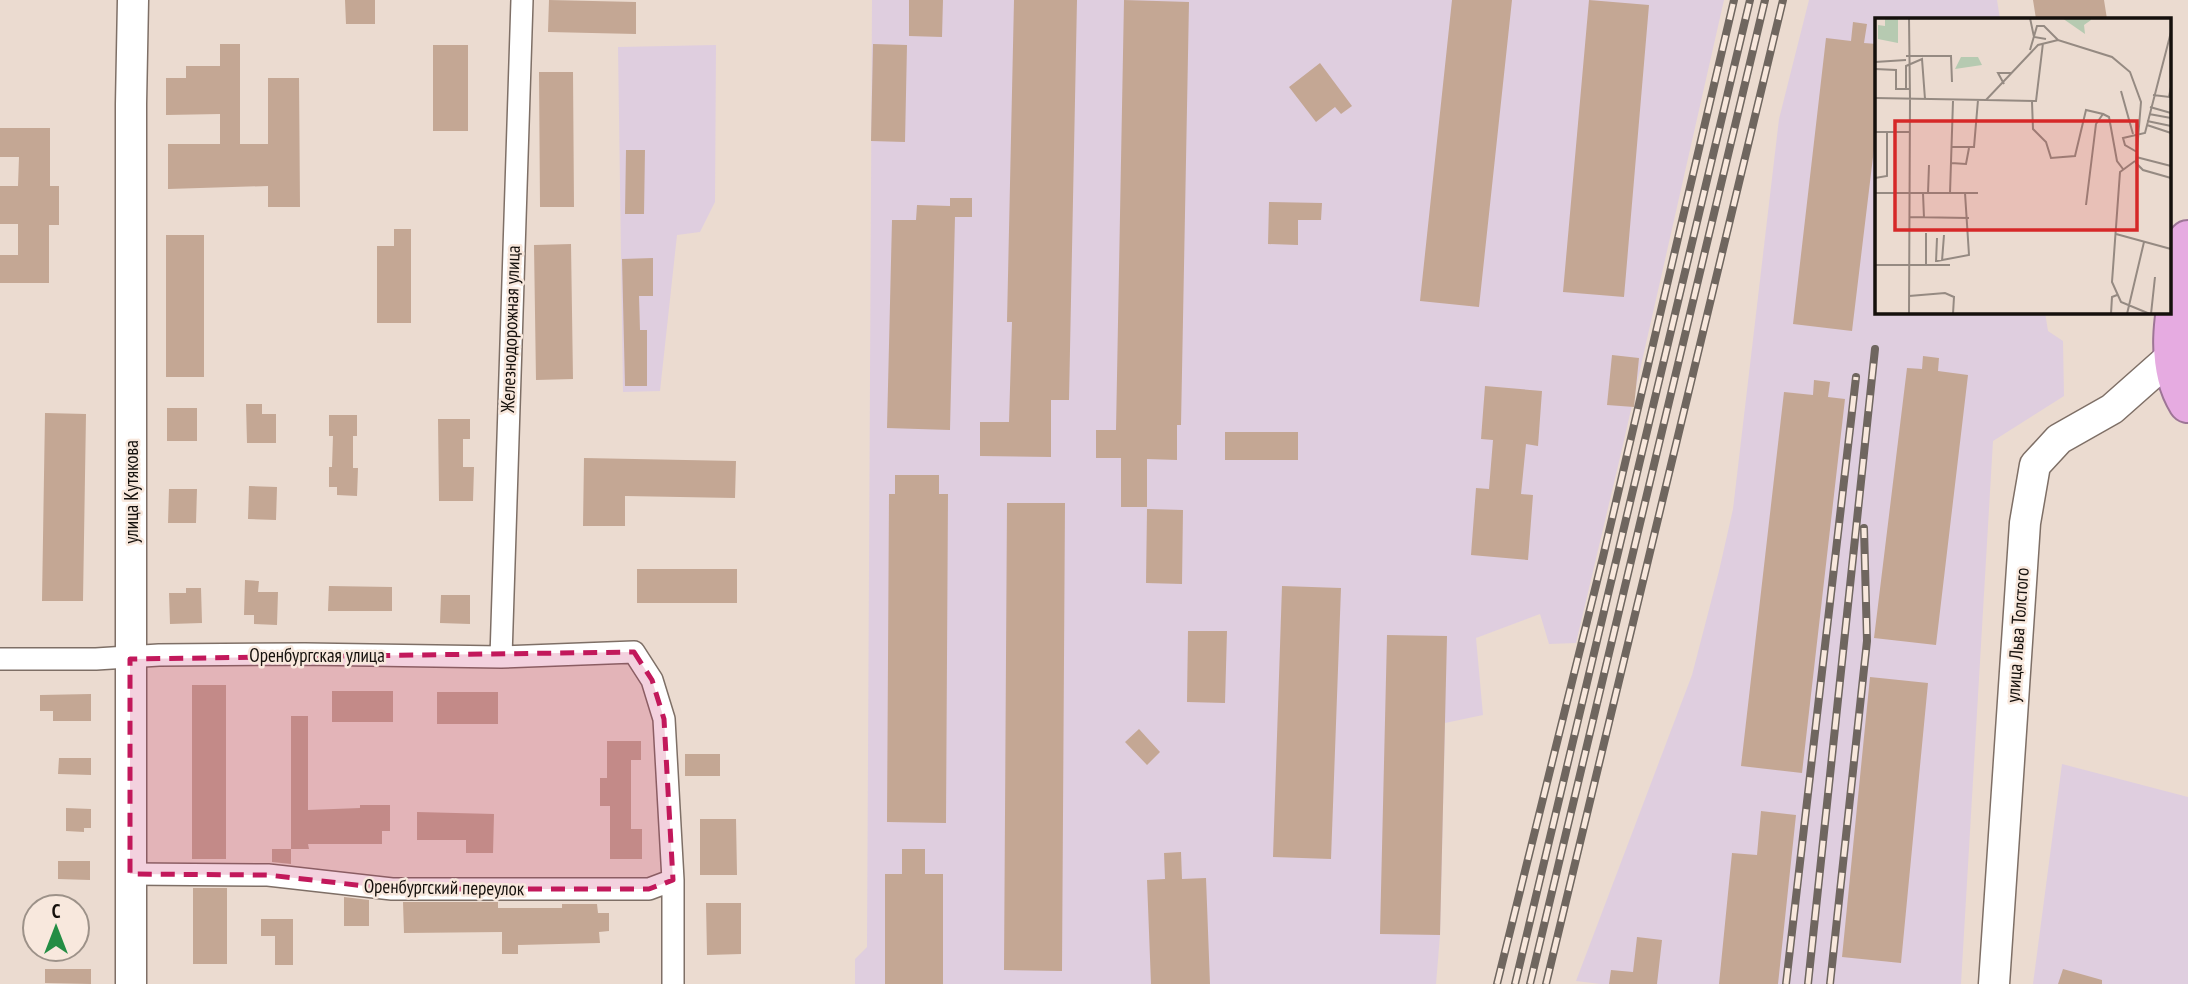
<svg xmlns="http://www.w3.org/2000/svg" width="2188" height="984" font-family="'PT Sans Narrow',sans-serif">
<style>
.industrial{fill:#dfcedf}
.building{fill:#c4a794}
.lines{fill:none;stroke-linecap:round;stroke-linejoin:round}
.street-casing{stroke:#7e6f66;stroke-width:24}
.secondary-casing{stroke:#7e6f66;stroke-width:33}
.highway-casing{stroke:#9d7596;stroke-width:42}
.street{stroke:#fff;stroke-width:21}
.secondary{stroke:#fff;stroke-width:30}
.highway{stroke:#e6abe1;stroke-width:38}
.rail-casing{stroke:#6f665f;stroke-width:8}
.rail{stroke:#f8e8dd;stroke-width:5;stroke-dasharray:16;stroke-linecap:butt}
.marked{fill:#c2185b;fill-opacity:0.2;stroke:#c2185b;stroke-width:5;stroke-dasharray:14 9;stroke-linejoin:round}
.labels{text-anchor:middle;dominant-baseline:central;stroke-width:5;stroke-linejoin:round;paint-order:stroke}
.street-label{font-size:19px;fill:#15100c;stroke:#f8e8dd}
.inset-road{fill:none;stroke:#958a82;stroke-width:2}
.view{fill:#d62828;fill-opacity:0.15;stroke:#d62828;stroke-width:3.5}
.inset-edge{fill:none;stroke:#15100c;stroke-width:3.5}
</style>
<rect width="100%" height="100%" fill="#ebdbd0"/>
<!-- industrial -->
<path class="industrial" d="M872 0H1724L1622 449 1576 643 1549 644 1540 614 1476 638 1483 715 1445 723 1440 935 1436 984H855V959L867 947Z
M1809 0H1997L2000 19H1876V312H2045L2048 331 2063 341 2064 396 1993 441 1961 984H1601L1576 981 1692 675 1719 571 1733 509 1779 119Z
M716 45 715 202 700 232 677 235 660 391 623 392 618 47Z
M2062 764 2188 797V984H2033Z"/>
<!-- building -->
<path class="building" d="M345 0H375V24H346Z
M549 0 636 2V34L548 32Z
M909 0H943L942 37 909 36Z
M1014 0H1077L1069 400H1051V457L980 456V422H1009L1012 322H1007Z
M1124 0 1189 2 1181 425H1177V460L1147 459V507H1121V458H1096V430H1116Z
M1452 0H1512L1479 307 1420 301Z
M1589 0 1649 5 1624 297 1563 292Z
M2033 0H2104L2107 19H2036Z
M1853 22 1867 24 1864 43 1877 44V124L1852 331 1793 324 1826 38 1851 41Z
M220 44H240V144H268V78H299L300 207H268V186L168 189V144H220V114L166 115V78H186V66H220Z
M873 44 907 45 905 142 871 141Z
M433 45H468V131H433Z
M1320 63 1352 106 1341 114 1335 107 1316 122 1289 87Z
M539 72H573L574 207H540Z
M0 128H50V186H59V225H49V283H0V255H18V224H0V186H18L19 157H0Z
M626 150H645L644 214H625Z
M950 198H972V217H955L950 430 887 428 892 220H916L917 205 950 206Z
M1269 202 1322 203 1321 220H1298V245L1268 244Z
M394 229H411V323H377V246H394Z
M166 235H204V377H166Z
M571 244 573 379 536 380 534 245Z
M653 258V296H639L640 330H647V386H625L622 259Z
M1612 355 1639 358 1634 407 1607 405Z
M1923 356 1939 358 1938 371 1968 375 1936 645 1874 638 1907 368 1922 369Z
M1814 380 1830 382 1828 397 1845 399 1802 773 1741 766 1784 392 1813 395Z
M1485 386 1542 391 1538 446 1526 444 1521 494 1533 495 1528 560 1471 555 1476 488 1489 489 1493 440 1481 439Z
M246 404H262V414H276V443H247Z
M167 408H197V441H167Z
M45 413 86 414 83 601H42Z
M329 415H357V436H353V468H358L357 496 337 495V487H329V467H332L333 436H329Z
M438 419H470V439H463V467H474L473 501H439Z
M1225 432H1298V460H1225Z
M584 458 736 461 735 498 625 496V526H583Z
M895 475H939V494H948L946 823 887 822 889 494H895Z
M249 486 277 487 276 520 248 519Z
M169 489H197L196 523H168Z
M1007 503H1065L1062 971 1004 970Z
M1147 509 1183 510 1182 584 1146 583Z
M637 569H737V603H637Z
M245 580 259 581 258 592H278L277 625 254 624V615H244Z
M329 586 392 587V611H328Z
M1282 586 1341 588 1331 859 1273 857Z
M186 588H201L202 623 170 624 169 593H186Z
M441 595H470V624L440 623Z
M1188 631H1227L1225 703 1187 702Z
M1387 635 1447 636 1440 935 1380 934Z
M1870 677 1928 683 1901 963 1842 957Z
M192 685H226V859H192Z
M332 691H393V722H332Z
M437 692H498V724H437Z
M91 694V721H53V711H40V695Z
M291 716H308V810L360 808V805H390V831H382V844H308L309 849H291Z
M1139 729 1160 752 1147 765 1125 742Z
M607 741H641V760H631V829H642V859H610V806H600V778H607Z
M685 754H720V776H685Z
M59 758H91V775L58 774Z
M66 808 91 809V828H84V832L66 831Z
M1761 811 1796 815 1778 984H1719L1732 853 1757 855Z
M417 812 494 814 493 853H466V840H417Z
M700 819H736L737 875H700Z
M272 849H291V864L272 862Z
M902 849H925V874H943V984H885V874H902Z
M1181 852 1182 879 1206 878 1210 984H1151L1147 880 1165 879 1164 853Z
M58 861H90V880L58 879Z
M193 888H227V964H193Z
M344 897 369 900V926H344Z
M403 902H498V908H562V904H597L598 913H609V931L599 932 600 943 518 945V954H502V932L404 933Z
M706 903H741V954L707 955Z
M261 919H293V965H275V936H261Z
M1637 937 1662 940 1657 984H1609L1611 970 1633 972Z
M45 969H91V984L45 983Z
M2063 969 2102 980V984H2058Z"/>
<g class="lines">
<defs>
<path id="street" d="M501 657 522 0
M0 659H96L159 655 305 654 501 657 634 652 652 680 664 719 673 880V984
M130 874 268 875 392 889H649L673 880"/>
<path id="secondary" d="M131 984V104L133 0
M1994 984 2025 523 2035 465 2059 439 2112 409 2173 355"/>
<path id="highway" d="M2188 240C2180 291 2159 356 2188 403"/>
</defs>
<!-- street casing -->
<use href="#street" class="street-casing"/>
<!-- secondary casing -->
<use href="#secondary" class="secondary-casing"/>
<!-- highway casing -->
<use href="#highway" class="highway-casing"/>
<!-- street -->
<use href="#street" class="street"/>
<!-- secondary -->
<use href="#secondary" class="secondary"/>
<!-- highway -->
<use href="#highway" class="highway"/>
<defs>
<path id="rail" d="M1497 984 1603 557 1734 0
M1515 984 1750 0
M1530 984 1765 0
M1546 984 1783 0
M1786 984 1856 377
M1808 984 1875 349
M1830 984 1867 641 1864 528"/>
</defs>
<!-- rail casing -->
<use href="#rail" class="rail-casing"/>
<!-- rail -->
<use href="#rail" class="rail"/>
</g>
<!-- marked area -->
<path class="marked" d="M634 652 652 680 664 719 673 880 649 889H392L268 875 130 874V659Z"/>
<g class="labels">
<!-- street labels -->
<g class="street-label">
<text transform="translate(510 329) rotate(-88)">Железнодорожная улица</text>
<text transform="translate(131 492) rotate(-90)">улица Кутякова</text>
<text transform="translate(2017 635) rotate(-86)">улица Льва Толстого</text>
<text x="317" y="655">Оренбургская улица</text>
<text transform="translate(444 887) rotate(1)">Оренбургский переулок</text>
</g>
</g>
<!-- overview -->
<g transform="translate(1875 18)">
<rect width="296" height="296" fill="#ebdbd0"/>
<path d="M10 0H23V25L3 21V7L10 8ZM187 0H215L216 2 209 7 210 16ZM86 39H103L107 47 80 51Z" fill="#b6cab1"/>
<path class="inset-road" d="M34 0 35 81M155 0 159 19 171 21M155 32 162 8H169L183 22M31 38H76L77 64M0 44 31 42M0 51 21 52V71H34M129 66 123 55H137M31 70V48L47 41 50 81M246 73 258 116M278 77 294 79 296 69M0 80 111 82 163 27 183 22 237 39 255 54 266 84 261 145 268 152 296 160M111 82 161 83 168 25M157 84 158 111 171 124 176 140 200 138 211 92 228 96 221 106 211 187M275 89 296 95M228 96 234 99 242 143 248 151M274 96 296 100M272 103 296 108M272 107 296 115M0 114H34M77 129H99L103 82M262 134 250 127 248 120 270 115 296 14M261 139 296 148M260 143 245 154 237 264 246 284 275 296M76 145 91 146 94 130M0 160 12 158V114M0 175H103M48 175 49 200M53 175 54 147M75 175 78 83M34 199 94 200M241 216 296 231M62 243 94 237 90 175M67 243 69 217M61 244 62 220M0 247H75M51 247V215M34 278 70 275 79 279 78 296M34 296 35 81M236 296 237 279 242 277M252 296 269 224M276 296 280 259"/>
<path class="view" d="M20 103H262V212H20Z"/>
<rect width="296" height="296" class="inset-edge"/>
</g>
<!-- north arrow -->
<g transform="translate(56 928)"><circle r="33" fill="#f8e8dd" stroke="#9d9289" stroke-width="2"/>
<path d="M0-5L12 26L0 18L-12 26Z" fill="#238d44"/>
<text y="-10" font-size="19" font-weight="bold" text-anchor="middle" fill="#15100c">С</text>
</g>
</svg>
